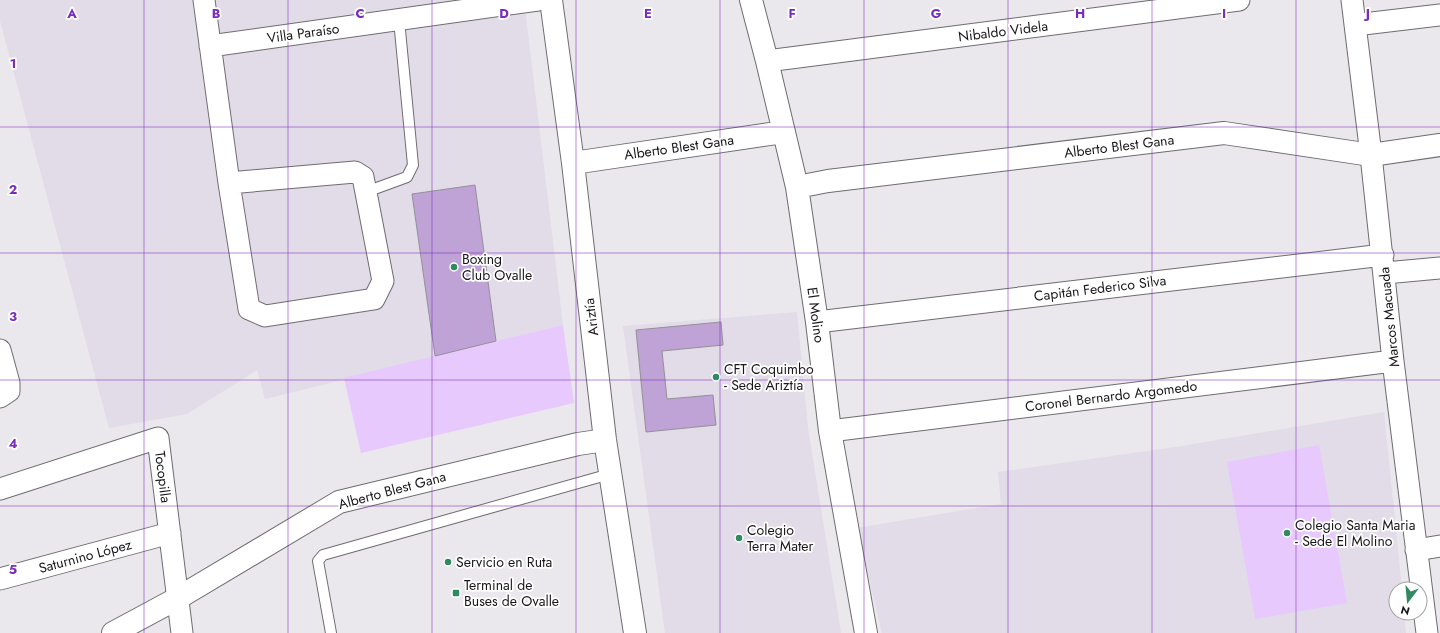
<svg xmlns="http://www.w3.org/2000/svg" width="1440" height="633" font-family="Jost,sans-serif">
<style>
.built{fill:#e2dbe8}
.green{fill:#e7c9fe}
.building{fill:#bfa2d6;stroke:#939096}
.lines{fill:none;stroke-linecap:round;stroke-linejoin:round}
.lane-casing{stroke:#6f6c71;stroke-width:12}
.street-casing{stroke:#6f6c71;stroke-width:23}
.secondary-casing{stroke:#6f6c71;stroke-width:24}
.lane{stroke:#fff;stroke-width:10}
.street{stroke:#fff;stroke-width:21}
.secondary{stroke:#fff;stroke-width:22}
.grid{fill:none;stroke:#7b2cbf;stroke-width:1;stroke-opacity:0.55}
.poi-dot{fill:#2f8a60;stroke:#fff;stroke-width:1.5}
.labels{text-anchor:middle;dominant-baseline:central;stroke-width:3.5;stroke-linejoin:round;paint-order:stroke}
.street-label{font-size:14px;fill:#181619;stroke:#fff}
.poi-label{font-size:14px;fill:#181619;stroke:#fff;text-anchor:start}
.grid-label{font-size:13px;text-anchor:middle;font-weight:bold;fill:#7b2cbf;stroke:#fff;stroke-width:3.5;stroke-linejoin:round;paint-order:stroke}
</style>
<rect width="100%" height="100%" fill="#eae7ed"/>
<!-- built -->
<path class="built" d="M0 0H524L563 325 265 399 257 370 187 414 109 428 0 21Z
M797 312 808 428 841 633H665L623 326Z
M1384 412 1402 589H1396V613H1404L1406 633H882L857 528 1001 504 998 472 1176 447Z"/>
<!-- green -->
<path class="green" d="M563 325 574 403 361 453 344 378Z
M1319 445 1347 603 1255 619 1227 462Z"/>
<!-- building -->
<path class="building" d="M475 185 496 341 435 356 412 194Z
M721 322 723 345 662 351 667 399 713 395 716 425 646 432 636 330Z"/>
<g class="lines">
<defs>
<path id="lane" d="M366 192 407 177 413 165 399 20
M331 633 318 561 323 555 610 474"/>
<path id="street" d="M204 0 229 183 249 309 265 316 374 299 383 281 363 177 355 172 229 183
M1352 0 1371 155 1393 361 1427 633
M1355 25 1440 15
M210 46 538 0
M767 61 1239 0
M1385 273 1440 268
M817 322 1383 255
M0 350 9 383V391L0 397
M830 431 1393 361
M0 489 158 438 182 633
M1416 550 1440 546
M0 579 170 533"/>
<path id="secondary" d="M551 0 573 163 605 440 635 633
M751 0 767 61 797 187 817 322 830 431 866 633
M573 163 784 132
M797 187 828 181 1224 133 1371 155 1440 145
M113 633 178 598 339 502 578 444 605 440"/>
</defs>
<!-- lane casing -->
<use href="#lane" class="lane-casing"/>
<!-- street casing -->
<use href="#street" class="street-casing"/>
<!-- secondary casing -->
<use href="#secondary" class="secondary-casing"/>
<!-- lane -->
<use href="#lane" class="lane"/>
<!-- street -->
<use href="#street" class="street"/>
<!-- secondary -->
<use href="#secondary" class="secondary"/>
</g>
<!-- grid -->
<path class="grid" d="M144 0V633M288 0V633M432 0V633M576 0V633M720 0V633M864 0V633M1008 0V633M1152 0V633M1296 0V633M0 127H1440M0 253H1440M0 380H1440M0 506H1440"/>
<!-- markers -->
<g class="poi-dot">
<circle cx="454" cy="267" r="4"/>
<circle cx="716" cy="377" r="4"/>
<circle cx="1287" cy="533" r="4"/>
<circle cx="739" cy="538" r="4"/>
<circle cx="448" cy="562" r="4"/>
<rect x="452" y="589" width="8" height="8" rx="2"/>
</g>
<g class="labels">
<!-- street labels -->
<g class="street-label">
<text transform="translate(1003 31) rotate(-7)">Nibaldo Videla</text>
<text transform="translate(303 33) rotate(-8)">Villa Paraíso</text>
<text transform="translate(1119 146) rotate(-7)">Alberto Blest Gana</text>
<text transform="translate(679 147) rotate(-8)">Alberto Blest Gana</text>
<text transform="translate(1100 288) rotate(-7)">Capitán Federico Silva</text>
<text transform="translate(816 315) rotate(82)">El Molino</text>
<text transform="translate(591 317) rotate(-97)">Ariztía</text>
<text transform="translate(1389 317) rotate(-96)">Marcos Macuada</text>
<text transform="translate(1111 396) rotate(-7)">Coronel Bernardo Argomedo</text>
<text transform="translate(163 477) rotate(83)">Tocopilla</text>
<text transform="translate(392 490) rotate(-15)">Alberto Blest Gana</text>
<text transform="translate(85 556) rotate(-15)">Saturnino López</text>
</g>
<!-- poi labels -->
<g class="poi-label">
<text x="462" y="259">Boxing<tspan x="462" dy="16">Club Ovalle</tspan></text>
<text x="724" y="369">CFT Coquimbo<tspan x="724" dy="16">- Sede Ariztía</tspan></text>
<text x="1295" y="525">Colegio Santa Maria<tspan x="1295" dy="16">- Sede El Molino</tspan></text>
<text x="747" y="530">Colegio<tspan x="747" dy="16">Terra Mater</tspan></text>
<text x="456" y="562">Servicio en Ruta</text>
<text x="464" y="585">Terminal de<tspan x="464" dy="16">Buses de Ovalle</tspan></text>
</g>
</g>
<g class="grid-label">
<text x="72" y="18">A</text>
<text x="216" y="18">B</text>
<text x="360" y="18">C</text>
<text x="504" y="18">D</text>
<text x="648" y="18">E</text>
<text x="792" y="18">F</text>
<text x="936" y="18">G</text>
<text x="1080" y="18">H</text>
<text x="1224" y="18">I</text>
<text x="1368" y="18">J</text>
<text x="13" y="68">1</text>
<text x="13" y="194">2</text>
<text x="13" y="321">3</text>
<text x="13" y="448">4</text>
<text x="13" y="574">5</text>
</g>
<!-- north arrow -->
<g transform="translate(1408 601) rotate(196)"><circle r="19" fill="#ffffff" stroke="#a3a2a3"/>
<path d="M0-3L7 15L0 10L-7 15Z" fill="#2f8a60"/>
<text y="-6" font-size="11" font-weight="bold" text-anchor="middle" fill="#181619">N</text>
</g>
</svg>
